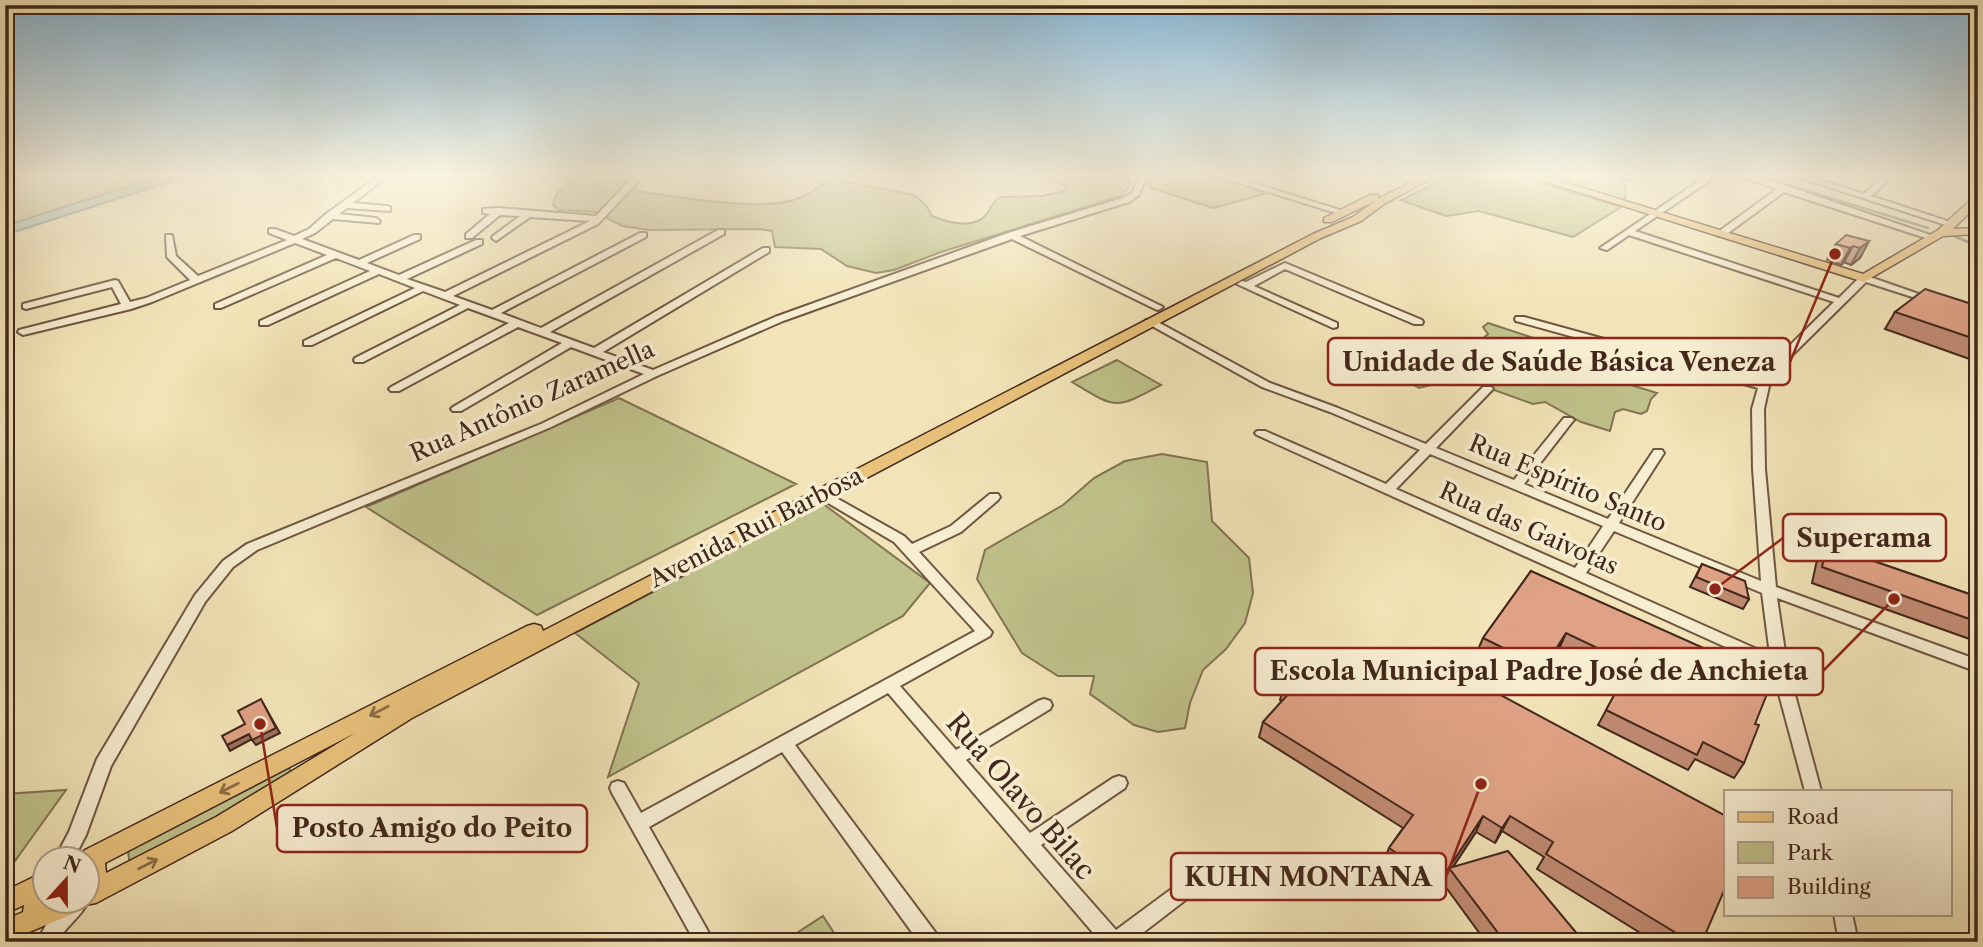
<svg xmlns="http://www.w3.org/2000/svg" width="1983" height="947" font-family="'Libre Caslon Text',serif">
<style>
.green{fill:#c0c28b;stroke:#817453;stroke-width:2}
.water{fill:#9ebcb8;stroke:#798079;stroke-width:2}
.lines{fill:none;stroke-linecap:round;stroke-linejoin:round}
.stream{stroke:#798079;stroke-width:2.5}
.minor-casing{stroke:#6e5642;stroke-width:4}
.major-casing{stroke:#42271b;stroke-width:3}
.minor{fill:#f7edd1;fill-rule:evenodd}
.major{fill:#e9c27c;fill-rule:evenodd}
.wall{fill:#c18b73;stroke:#42271b;stroke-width:2}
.shaded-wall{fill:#9d715e;stroke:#42271b;stroke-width:2}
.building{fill:#e0a286;stroke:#42271b;stroke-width:2}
.oneway{stroke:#8d6d47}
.labels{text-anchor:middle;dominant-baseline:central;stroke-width:7;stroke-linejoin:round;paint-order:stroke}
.street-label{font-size:24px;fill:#42271b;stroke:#f7edd1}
.near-street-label{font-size:28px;fill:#42271b;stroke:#f7edd1}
.leader{fill:none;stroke:#8f2418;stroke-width:2.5}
.callout-dot{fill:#8f2418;stroke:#f7edd1;stroke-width:2.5}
.callout{fill:#f7edd1;stroke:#8f2418;stroke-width:2.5}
.callout-label{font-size:26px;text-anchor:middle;font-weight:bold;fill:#42271b}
</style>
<rect width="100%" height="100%" fill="#f2e4b8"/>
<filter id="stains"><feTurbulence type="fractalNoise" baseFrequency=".00286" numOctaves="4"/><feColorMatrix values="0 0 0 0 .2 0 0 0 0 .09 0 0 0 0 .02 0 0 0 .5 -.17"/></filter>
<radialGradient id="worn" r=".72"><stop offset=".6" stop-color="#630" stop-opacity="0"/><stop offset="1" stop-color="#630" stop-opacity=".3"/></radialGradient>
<!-- green -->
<path class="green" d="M5 175H164L5 226Z
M1039 175H1131L1129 186 1121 196 941 252 894 270 876 273 847 266 821 249 775 247 772 231 759 229 649 230 622 226 596 212 559 210 553 205C556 179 597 169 618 178 629 183 629 189 642 192 681 197 764 213 799 198 811 194 821 184 832 179L914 195 926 205 932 216C947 222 973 230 986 215 991 208 993 202 1000 197L1041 196 1065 191 1067 186Z
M1152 175C1191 175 1228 175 1264 194L1213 208 1151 188 1148 180Z
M1452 175H1515L1621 207 1573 237 1479 211 1446 216 1401 200Z
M1540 175H1620L1626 188 1625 201Z
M1488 323 1564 348 1572 367 1657 393 1651 399 1647 411 1641 414 1623 409 1615 412 1610 431 1581 422 1545 402 1533 404 1461 378 1419 388 1412 384 1446 372 1460 360 1478 355 1479 342 1488 334 1483 327Z
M1117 360 1161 385C1114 410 1117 409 1072 382Z
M619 398 796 484 537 615 366 507Z
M1162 454 1207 462 1212 521 1249 558 1253 593 1245 623 1226 649 1203 670 1190 703 1185 728 1158 732 1134 725 1090 694 1094 676H1058L1022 653 977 579 985 550 1063 505 1094 478 1125 461Z
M822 503 930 583 903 616 608 777 639 683 575 633Z
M287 764 294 777 130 865 127 845Z
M66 790 7 872 5 873V794Z
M823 916 840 942H783Z"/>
<!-- water -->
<path class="water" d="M164 175H190L5 235V226Z"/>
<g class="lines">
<!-- stream -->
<path class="stream" d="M1756 175 1928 228
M1956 237 1978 246"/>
<defs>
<path id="minor" d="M380 175H389L353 203 387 206 390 207V211L347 208 339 214 376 218 380 221 379 223 333 219 315 233 302 239 359 260 414 235H420V239L367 263 399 275 476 240H482V244L407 279 445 292 590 221 530 217 496 241 492 238 493 236 520 216 500 215 472 238H466V234L490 214 483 213V209L499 208 596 216 635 175H644L598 224 453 296 492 310 640 233H646V237L501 313 541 328 718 230H724V234L550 332 594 348 763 248H769V252L603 352 653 370 775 317 1008 233 1123 198 1132 193 1140 175H1148L1138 196 1129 202 1020 236 1163 307 1158 310 1155 309 1012 239 783 321 657 376 549 428 257 550 233 567 205 602 111 766 86 835 73 860H54L69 832 97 759 195 595 223 561 247 544 541 424 644 374 571 347 461 411H453L451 409 453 407 562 343 518 327 399 391H391L389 389 391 387 509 323 468 308 363 362H355L354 360 355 358 460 305 423 291 312 345H304V341L415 288 379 274 268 325H260V321L370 271 336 258 221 308H215V304L327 255 295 243 152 302 131 309 23 335 18 332 19 330 121 304 112 287 26 309 23 308V304L115 280 118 281 130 302 146 298 190 280 167 257 166 235H172L176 256 198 276 287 240 269 233V229H275L294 236 309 229 326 214Z
M1214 175H1227L1346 212 1339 214Z
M1628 175H1637L1629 180 1625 178Z
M1708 175H1718L1635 231 1839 298 1861 276 1864 275 1936 300 1934 302H1928L1866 282 1781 366 1769 386 1764 409 1765 469 1776 587 1978 660V672L1777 598 1787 665 1821 791H1805L1772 668 1257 435 1255 433 1257 431H1265L1386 484 1420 450 1330 412 1262 387 1145 322 1146 320H1154L1270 383 1338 408 1426 444 1483 387H1491L1493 389 1491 391 1436 448 1514 480 1564 418H1572L1574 420 1572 422 1524 484 1608 519 1654 450H1662L1664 453 1619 523 1761 581 1753 469 1752 409 1758 388 1516 321 1515 319 1516 317H1524L1761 382 1773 362 1834 302 1629 235 1607 250 1600 248ZM1430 454 1603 526 1575 568 1396 489ZM1614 531 1762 593 1770 655 1586 573Z
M1737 175H1750L1787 186 1936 237 1929 239 1784 192 1724 236H1718V232L1777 189Z
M1792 175H1805L1864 194 1885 175H1894L1871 196 1956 224 1949 226Z
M1285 263 1422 320 1423 322 1422 324H1414L1285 269 1254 286 1337 323V327L1333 328 1237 284 1242 281 1246 282Z
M822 490 904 536 912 544 951 526 990 494H998L1000 497 998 500 961 532 919 552 992 632 990 636 900 686 956 750 1038 701 1044 699 1050 701 1052 705 1050 709 966 760 1030 833 1113 778 1119 776 1125 778 1127 783 1125 788 1041 845 1116 930 1193 873 1199 871 1205 873 1208 879 1205 885 1131 942H1101L888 693 795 745 938 936 940 942H919L782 752 649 827 714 942H695L612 793 610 788 612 783 618 781 624 783 641 813 975 631 894 542 818 497 816 494Z
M88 900V902C81 917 65 927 57 942H37L49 919 67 902Z
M1834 914H1852L1858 942H1839Z"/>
<path id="major" d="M1425 175H1438L1384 204 1361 221 1321 238 412 718 232 831 96 903 85 905 82 910 5 942V920L23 912 24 905 5 914V891L46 871V902H88V860H77L85 850 527 626 534 624 541 626 543 631 1313 234 1353 217 1375 201 1332 222H1324V218L1370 195H1378V199ZM355 733 216 817 106 873 105 863Z
M1525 175H1541L1863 274 1938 230 1978 193V204L1953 229 1978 228V234L1943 236 1864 282Z"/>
</defs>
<!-- minor casing -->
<use href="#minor" class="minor-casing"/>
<!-- major casing -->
<use href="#major" class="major-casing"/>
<!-- minor -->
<use href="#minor" class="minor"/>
<!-- major -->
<use href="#major" class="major"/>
</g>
<!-- wall -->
<path class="wall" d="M1869 241 1860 258 1851 265 1844 262 1841 265 1827 260 1836 244Z
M1978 306V362L1885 329 1895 312Z
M1827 545 1978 597V642L1812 583 1817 560Z
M1702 564 1749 599 1743 609 1690 587Z
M1531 571 1755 724 1744 763 1734 778 1695 759 1688 770 1598 725 1623 679 1559 649 1537 684 1476 654 1483 638Z
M1307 660 1702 942H1655L1537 869 1544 857 1502 831 1495 843 1476 832 1453 867 1584 942H1486L1442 882 1433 896 1383 863 1389 848 1403 828 1259 737 1263 722 1282 701 1280 700 1284 685Z"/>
<!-- shaded-wall -->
<path class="shaded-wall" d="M1869 241 1860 258 1851 265 1860 248Z
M1853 246 1844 262 1841 265 1850 248Z
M1566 633 1559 649 1537 684 1544 668Z
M264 705 280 733 256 745 252 740Z
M249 734 252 739 230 751 227 745Z
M1483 816 1476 832 1451 870 1449 868 1442 882 1433 896 1440 881Z
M1510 816 1502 831 1495 843 1502 828Z"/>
<!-- building -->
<path class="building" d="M1846 235 1869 241 1860 248 1853 246 1850 248 1836 244Z
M1925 289 1978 306V340L1895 312Z
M1827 545 1978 597V622L1822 567Z
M1702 564 1745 581 1749 599 1696 577Z
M1531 571 1773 679 1755 724 1759 725 1744 763 1703 742 1697 755 1606 710 1631 664 1566 633 1544 668 1483 638Z
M1350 654 1391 677 1401 665 1440 687 1454 670 1726 816V886L1702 942H1691L1546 854 1553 842 1510 816 1502 828 1483 816 1440 881 1389 848 1413 815 1263 722 1292 690 1284 685 1307 660 1332 674Z
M261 699 276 728 252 740 249 734 227 745 222 736 245 724 238 711Z
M1508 851 1584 942H1515L1513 939 1509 942H1505L1449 868Z"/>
<!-- one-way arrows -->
<defs><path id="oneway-shaft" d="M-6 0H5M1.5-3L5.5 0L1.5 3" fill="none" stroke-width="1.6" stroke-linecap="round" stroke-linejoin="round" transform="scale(1.75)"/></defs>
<g class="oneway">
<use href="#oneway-shaft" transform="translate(379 711) rotate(153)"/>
<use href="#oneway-shaft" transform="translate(229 788) rotate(153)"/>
<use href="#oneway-shaft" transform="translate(148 864) rotate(-27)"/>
</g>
<!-- sky -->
<linearGradient id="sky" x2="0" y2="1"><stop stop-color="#8ab7d5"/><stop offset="0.57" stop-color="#f9f3df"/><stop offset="1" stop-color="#f9f3df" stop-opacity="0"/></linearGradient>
<rect width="1983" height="308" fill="url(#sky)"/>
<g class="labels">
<!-- street labels -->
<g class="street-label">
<text transform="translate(532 401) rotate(-24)">Rua Antônio Zaramella</text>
<text transform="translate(1568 483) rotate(23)">Rua Espírito Santo</text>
<text transform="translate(756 527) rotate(-27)">Avenida Rui Barbosa</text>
<text transform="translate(1529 528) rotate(24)">Rua das Gaivotas</text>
</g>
<!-- near-street labels -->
<g class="near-street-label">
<text transform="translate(1021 796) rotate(49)">Rua Olavo Bilac</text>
</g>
</g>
<!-- callouts -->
<path class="leader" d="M1835 254L1790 362M1715 589L1783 538M1894 599L1823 671M260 724L277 828M1481 784L1446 877"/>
<g class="callout-dot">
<circle cx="1835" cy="254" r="7"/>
<circle cx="1715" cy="589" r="7"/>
<circle cx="1894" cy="599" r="7"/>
<circle cx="260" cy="724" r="7"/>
<circle cx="1481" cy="784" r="7"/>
</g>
<g class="callout">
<rect x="1328" y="338" width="462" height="47" rx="7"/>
<rect x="1783" y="514" width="163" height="47" rx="7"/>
<rect x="1255" y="648" width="568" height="47" rx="7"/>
<rect x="277" y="805" width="310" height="47" rx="7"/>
<rect x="1171" y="853" width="275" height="47" rx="7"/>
</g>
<g class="callout-label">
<text x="1559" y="371">Unidade de Saúde Básica Veneza</text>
<text x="1864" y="547">Superama</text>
<text x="1539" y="680">Escola Municipal Padre José de Anchieta</text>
<text x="432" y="837">Posto Amigo do Peito</text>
<text x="1308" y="886">KUHN MONTANA</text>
</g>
<!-- margin -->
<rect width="1983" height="947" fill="none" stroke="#f2e4b8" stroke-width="28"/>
<rect x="7" y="7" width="1969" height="933" fill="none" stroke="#42271b" stroke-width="3.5"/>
<rect x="14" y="14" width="1955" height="919" fill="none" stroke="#42271b" stroke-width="2"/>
<!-- legend -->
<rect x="1724" y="790" width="228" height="126" fill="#f7edd1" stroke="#af9e88" stroke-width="2"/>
<rect x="1738" y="812" width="35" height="10" fill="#e9c27c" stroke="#af9e88" stroke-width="2"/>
<text x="1787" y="824" font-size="21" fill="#42271b">Road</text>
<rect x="1738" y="842" width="35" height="21" fill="#c0c28b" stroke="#af9e88" stroke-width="2"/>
<text x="1787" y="860" font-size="21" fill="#42271b">Park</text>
<rect x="1738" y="877" width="35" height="21" fill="#e0a286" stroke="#af9e88" stroke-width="2"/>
<text x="1787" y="894" font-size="21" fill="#42271b">Building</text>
<!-- north arrow -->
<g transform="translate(66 880) rotate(21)"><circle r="33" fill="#f7edd1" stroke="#af9e88" stroke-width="2"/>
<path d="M0-5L12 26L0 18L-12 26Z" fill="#8f2418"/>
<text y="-10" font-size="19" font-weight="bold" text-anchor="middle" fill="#42271b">N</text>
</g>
<rect width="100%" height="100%" filter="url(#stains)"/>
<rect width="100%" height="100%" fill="url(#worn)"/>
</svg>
